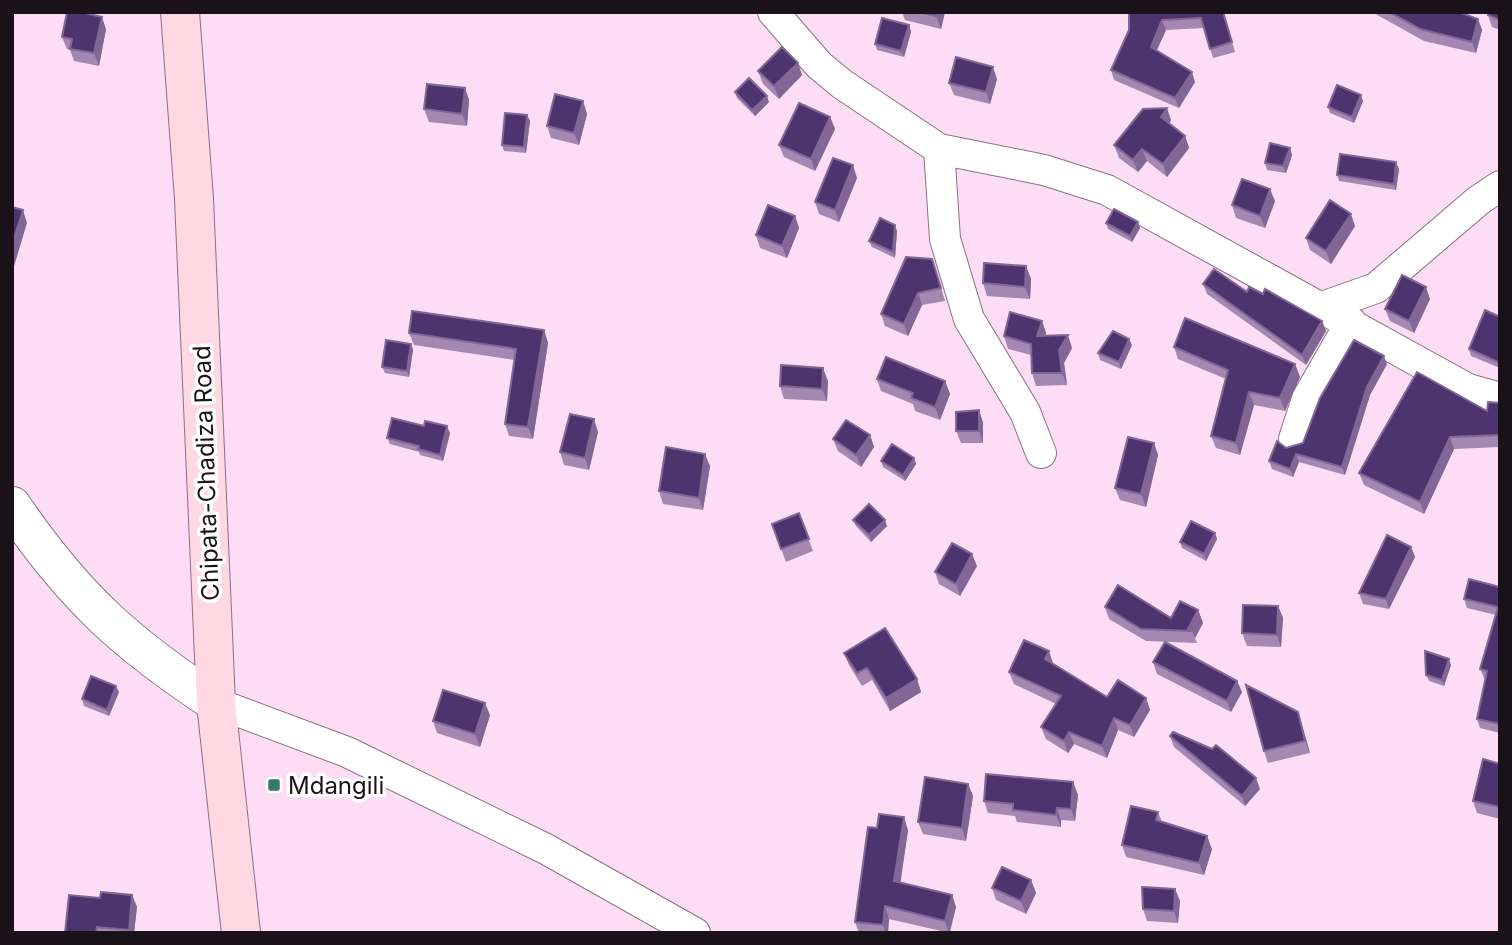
<svg xmlns="http://www.w3.org/2000/svg" width="1512" height="945" font-family="Inter,sans-serif">
<style>
.lines{fill:none;stroke-linecap:round;stroke-linejoin:round}
.minor-casing{stroke:#8b7085;stroke-width:32}
.tertiary-casing{stroke:#8b7085;stroke-width:40}
.secondary-casing{stroke:#8b7085;stroke-width:40}
.minor{stroke:#fff;stroke-width:30}
.tertiary{stroke:#fff;stroke-width:38}
.secondary{stroke:#fed8e2;stroke-width:38}
.wall{fill:#a588b2}
.shaded-wall{fill:#826796}
.building{fill:#4e346e;stroke:#826796;stroke-width:2}
.poi-dot{fill:#35796c;stroke:#fff;stroke-width:2.5}
.labels{text-anchor:middle;dominant-baseline:central;stroke-width:7;stroke-linejoin:round;paint-order:stroke}
.street-label{font-size:24px;fill:#1b1119;stroke:#fff}
.poi-label{font-size:24px;fill:#1b1119;stroke:#fff;text-anchor:start}
</style>
<rect width="100%" height="100%" fill="#fcddf5"/>
<g class="lines">
<defs>
<path id="minor" d="M773 12 819 65 842 84 939 149 1044 170 1107 190 1468 389 1500 398
M939 149 945 239 969 319 1025 412 1041 453
M1322 307 1376 288 1479 200 1500 186
M1294 439 1307 399 1351 322
M216 703 347 752 546 849 695 933"/>
<path id="tertiary" d="M12 506C74 597 125 643 216 703"/>
<path id="secondary" d="M180 12 194 199 216 703 241 933"/>
</defs>
<!-- minor casing -->
<use href="#minor" class="minor-casing"/>
<!-- tertiary casing -->
<use href="#tertiary" class="tertiary-casing"/>
<!-- secondary casing -->
<use href="#secondary" class="secondary-casing"/>
<!-- minor -->
<use href="#minor" class="minor"/>
<!-- tertiary -->
<use href="#tertiary" class="tertiary"/>
<!-- secondary -->
<use href="#secondary" class="secondary"/>
</g>
<!-- wall -->
<path class="wall" d="M902 12H945L941 29 905 20Z
M1129 12 1226 20 1235 52 1213 58 1204 28 1166 30 1157 50 1195 82 1179 108 1114 80 1111 70 1129 30Z
M1372 12H1459L1478 19 1482 30 1476 53 1424 41Z
M1500 12V30L1492 27 1488 15Z
M909 25 911 32 904 57 877 50 875 44Z
M106 29 99 66 74 61 70 50 67 49 62 37Z
M798 63 802 75 779 99 763 84 758 71Z
M997 79 990 104 954 95 949 83Z
M465 88 469 100 467 126 429 122 424 109Z
M735 92 769 102 755 116 737 98Z
M583 101 587 114 579 145 551 138 547 126Z
M1363 101 1354 123 1330 113 1328 107Z
M527 115 530 121 526 153 504 151 502 145Z
M830 117 835 129 815 171 784 157 779 145Z
M1171 120 1169 124 1185 136 1189 148 1167 177 1147 161 1138 172 1119 158 1114 145Z
M1292 155 1286 173 1267 170 1265 163Z
M1399 169 1396 190 1339 181 1337 175Z
M857 178 839 222 819 214 815 202Z
M1275 201 1265 228 1236 218 1232 205Z
M795 216 799 228 787 258 760 248 756 235Z
M1138 222 1140 228 1132 242 1108 229 1106 223Z
M1355 226 1331 264 1310 250 1306 238Z
M897 231 895 258 872 247 869 241Z
M1026 266 1031 279 1030 299 987 296 983 283Z
M936 271 945 301 922 305 908 336 885 326 881 314Z
M1203 284 1263 294 1322 321 1326 331 1306 365 1207 294Z
M1430 299 1414 333 1390 321 1385 309Z
M1500 317V368L1471 356 1469 349Z
M1042 321 1046 333 1045 336 1072 348 1064 363 1067 385 1036 386 1032 373 1031 355 1008 349 1004 336Z
M544 330 548 343 533 439 509 436 505 424 515 360 414 345 409 333Z
M411 344 413 350 409 377 385 373 382 367Z
M1132 345 1121 369 1100 360 1098 353Z
M1174 347 1295 364 1300 377 1285 411 1254 405 1240 455 1216 448 1211 436 1226 379 1178 359Z
M1387 364 1370 395 1345 475 1299 462 1293 477 1272 469 1269 461 1303 443Z
M877 379 945 381 950 394 940 420 915 411 913 404 881 391Z
M828 381 827 401 784 399 780 386Z
M1500 403V447L1454 449 1424 514 1364 485 1359 473 1487 411Z
M979 410 983 423V443H961L956 431Z
M598 432 589 470 564 465 560 452Z
M450 433 443 461 420 455 419 452 390 444 387 438Z
M870 435 874 447 861 467 838 451 833 439Z
M1154 443 1158 455 1146 507 1120 500 1115 488Z
M914 458 916 464 905 481 883 467 881 461Z
M710 466 703 510 663 504 659 491Z
M799 513 813 551 786 562 772 524Z
M853 520 887 526 871 542 856 526Z
M1215 533 1217 539 1206 561 1182 548 1180 542Z
M1411 547 1415 557 1389 609 1363 604 1359 593Z
M977 566 960 596 939 584 935 572Z
M1500 587V733L1480 728 1477 719 1485 678H1484L1480 669 1496 615 1467 608 1464 599Z
M1278 606 1283 618 1281 647 1247 646 1242 633Z
M1105 607 1171 618 1198 610 1203 623 1195 638 1197 643 1146 641 1109 619Z
M844 653 917 679 921 692 890 711 872 680 862 686 849 665Z
M1153 662 1237 681 1242 692 1231 712 1157 674Z
M1053 663 1107 697 1146 698 1150 710 1134 737 1118 730 1107 758 1074 744 1068 753 1046 739 1041 727 1056 704 1014 684 1009 672Z
M1451 665 1444 686 1429 681 1426 675Z
M119 692 109 716 84 706 82 699Z
M1298 712 1302 725 1310 753 1268 763 1264 751Z
M490 715 480 747 437 733 433 721Z
M1170 736 1260 789 1245 806 1174 747Z
M1500 764V819L1477 813 1473 801Z
M1073 782 1078 795 1075 821 1061 820V827L1017 822 1015 816 988 813 984 801Z
M968 784 973 796 966 841 923 834 918 822Z
M1158 812 1162 822 1212 849 1204 875 1126 857 1122 845Z
M877 828 908 830 900 882 952 895 956 907 950 933 889 919 888 933H859L855 922Z
M1031 880 1036 893 1026 914 996 900 992 888Z
M1175 889 1180 901 1178 923 1147 921 1143 909Z
M132 895 137 907 134 933H65L100 898Z"/>
<!-- shaded-wall -->
<path class="shaded-wall" d="M937 12H945L941 29 936 16Z
M102 17 106 29 99 66 94 53Z
M1478 19 1482 30 1476 53 1472 42Z
M1162 20 1166 30 1154 56 1151 47Z
M909 25 911 32 904 57 901 51Z
M798 63 802 75 779 99 774 86Z
M993 67 997 79 990 104 986 92Z
M1192 72 1195 82 1179 108 1175 98Z
M465 88 469 100 467 126 462 114Z
M1361 95 1363 101 1354 123 1352 117Z
M767 96 769 102 755 116 752 110Z
M583 101 587 114 579 145 574 133Z
M1167 108 1171 120 1166 130 1161 117Z
M527 115 530 121 526 153 524 147Z
M830 117 835 129 815 171 811 159Z
M1185 136 1189 148 1167 177 1163 164Z
M1290 148 1292 155 1286 173 1283 166Z
M1142 149 1147 161 1138 172 1133 160Z
M1396 162 1399 169 1396 190 1394 184Z
M853 165 857 178 839 222 835 210Z
M1270 189 1275 201 1265 228 1260 216Z
M23 210 27 223 12 273V245Z
M1351 214 1355 226 1331 264 1326 251Z
M795 216 799 228 787 258 782 246Z
M1138 222 1140 228 1132 242 1130 236Z
M895 225 897 231 895 258 893 252Z
M1026 266 1031 279 1030 299 1025 287Z
M1426 287 1430 299 1414 333 1409 321Z
M918 293 922 305 908 336 904 324Z
M1042 321 1046 333 1042 348 1037 336Z
M1322 321 1326 331 1306 365 1302 355Z
M544 330 548 343 533 439 528 427Z
M1068 335 1072 348 1064 363 1067 385 1062 373 1059 350Z
M1129 339 1132 345 1121 369 1119 362Z
M411 344 413 350 409 377 407 371Z
M1384 356 1387 364 1370 395 1345 475 1342 467 1367 387Z
M1295 364 1300 377 1285 411 1280 398Z
M823 368 828 381 827 401 822 389Z
M945 381 950 394 940 420 935 407Z
M1249 392 1254 405 1240 455 1236 443Z
M979 410 983 423V443L979 431Z
M594 419 598 432 589 470 585 458Z
M447 426 450 433 443 461 440 455Z
M870 435 874 447 861 467 856 455Z
M1450 437 1454 449 1424 514 1420 502Z
M1154 443 1158 455 1146 507 1141 494Z
M705 454 710 466 703 510 699 498Z
M1296 454 1299 462 1293 477 1290 469Z
M914 458 916 464 905 481 903 475Z
M885 520 887 526 871 542 869 535Z
M1215 533 1217 539 1206 561 1204 554Z
M1411 547 1415 557 1389 609 1386 599Z
M972 554 977 566 960 596 956 584Z
M1278 606 1283 618 1281 647 1277 635Z
M1198 610 1203 623 1195 638 1192 631 1188 629Z
M1049 651 1053 663 1050 671 1045 659Z
M1449 659 1451 665 1444 686 1442 680Z
M917 679 921 692 890 711 886 698Z
M1237 681 1242 692 1231 712 1227 701Z
M116 686 119 692 109 716 107 710Z
M1146 698 1150 710 1134 737 1130 725Z
M485 703 490 715 480 747 475 734Z
M1298 712 1302 725 1310 753 1305 741Z
M1114 718 1118 730 1107 758 1102 746Z
M1069 732 1074 744 1068 753 1064 741Z
M1256 778 1260 789 1245 806 1242 796Z
M1073 782 1078 795 1075 821 1071 809Z
M968 784 973 796 966 841 962 828Z
M1057 808 1061 820V827L1056 815Z
M904 817 908 830 899 893 894 881Z
M1207 836 1212 849 1204 875 1199 863Z
M1031 880 1036 893 1026 914 1021 901Z
M1175 889 1180 901 1178 923 1174 911Z
M132 895 137 907 134 933H130L129 930Z
M952 895 956 907 949 933 945 921Z
M885 906 889 919 888 933H886L883 925Z"/>
<!-- building -->
<path class="building" d="M67 12H81L102 17 94 53 70 49 72 39 62 37Z
M919 12H937L936 16Z
M1129 12H1223L1232 42 1210 49 1201 18 1162 20 1151 47 1192 72 1175 98 1111 70 1129 30Z
M1389 12H1459L1478 19 1472 42 1420 29Z
M1489 12H1500V20L1488 15Z
M882 18 909 25 901 51 875 44Z
M782 47 798 63 774 86 758 71Z
M956 57 993 67 986 92 949 83Z
M749 78 767 96 752 110 735 92Z
M427 84 465 88 462 114 424 109Z
M1337 85 1361 95 1352 117 1328 107Z
M555 94 583 101 574 133 547 126Z
M799 103 830 117 811 159 779 145Z
M1167 108 1161 117 1185 136 1163 164 1142 149 1133 160 1114 145 1143 109Z
M505 113 527 115 524 147 502 145Z
M1270 143 1290 148 1283 166 1265 163Z
M1340 154 1396 162 1394 184 1337 175Z
M833 158 853 165 835 210 815 202Z
M1242 179 1270 189 1260 216 1232 205Z
M1330 200 1351 214 1326 251 1306 238Z
M768 205 795 216 782 246 756 235Z
M12 207 23 210 12 245Z
M1114 209 1138 222 1130 236 1106 223Z
M880 218 895 225 893 252 869 241Z
M906 257 932 259 941 288 918 293 904 324 881 314Z
M984 263 1026 266 1025 287 983 283Z
M1214 269 1247 292 1249 287 1263 294 1265 289 1322 321 1302 355 1203 284Z
M1402 275 1426 287 1409 321 1385 309Z
M1485 310 1500 317V363L1469 349Z
M412 311 544 330 528 427 505 424 516 349 409 333Z
M1010 312 1042 321 1037 336 1068 335 1059 350 1062 373H1032L1031 344 1004 336Z
M1185 318 1295 364 1280 398 1249 392 1236 443 1211 436 1228 370 1174 347Z
M1113 331 1129 339 1119 362 1098 353Z
M386 340 411 344 407 371 382 367Z
M1354 340 1384 356 1367 387 1342 467 1296 454 1290 469 1269 461 1277 441 1286 448 1303 443 1320 398Z
M886 357 945 381 935 407 911 398 913 393 877 379Z
M781 365 823 368 822 389 780 386Z
M1417 372 1487 411 1488 402 1500 403V435L1450 437 1420 502 1359 473Z
M979 410V431H956V412Z
M570 414 594 419 585 458 560 452Z
M392 418 424 426 425 421 447 426 440 455 418 449 419 446 387 438Z
M846 420 870 435 856 455 833 439Z
M1128 437 1154 443 1141 494 1115 488Z
M892 444 914 458 903 475 881 461Z
M666 447 705 454 699 498 659 491Z
M869 504 885 520 869 535 853 520Z
M799 513 809 539 781 549 772 524Z
M1191 521 1215 533 1204 554 1180 542Z
M1387 535 1411 547 1386 599 1359 593Z
M952 543 972 554 956 584 935 572Z
M1469 579 1500 587V724L1477 719 1487 671 1480 669 1498 607 1464 599Z
M1118 585 1171 618 1180 601 1198 610 1188 629 1192 631 1141 629 1105 607Z
M1243 605 1278 606 1277 635 1242 633Z
M885 628 917 679 886 698 867 668 857 673 844 653Z
M1024 640 1049 651 1045 659 1107 697 1118 680 1146 698 1130 725 1114 718 1102 746 1069 732 1064 741 1041 727 1061 696 1009 672Z
M1165 642 1237 681 1227 701 1153 662Z
M1425 651 1449 659 1442 680 1426 675Z
M91 676 116 686 107 710 82 699Z
M1246 685 1298 712 1305 741 1264 751Z
M443 690 485 703 475 734 433 721Z
M1173 732 1212 749 1216 745 1256 778 1242 796 1170 736Z
M1483 759 1500 764V807L1473 801Z
M986 774 1073 782 1071 809 1057 808 1056 815 1013 810V804L984 801Z
M925 777 968 784 962 828 918 822Z
M1131 806 1158 812 1156 820 1207 836 1199 863 1122 845Z
M879 814 904 817 894 881 952 895 945 921 885 906 883 925 855 922 868 827 877 828Z
M1002 867 1031 880 1021 901 992 888Z
M1142 887 1175 889 1174 911 1143 909Z
M101 892 132 895 129 930 97 927 96 933H65L69 895 100 898Z"/>
<!-- markers -->
<rect class="poi-dot" x="267" y="778" width="14" height="14" rx="3.5"/>
<g class="labels">
<!-- street labels -->
<g class="street-label">
<text transform="translate(206 473) rotate(-92)">Chipata-Chadiza Road</text>
</g>
<!-- poi labels -->
<g class="poi-label">
<text x="288" y="785">Mdangili</text>
</g>
</g>
<!-- border -->
<rect width="1512" height="945" fill="none" stroke="#1b1119" stroke-width="28"/>
</svg>
